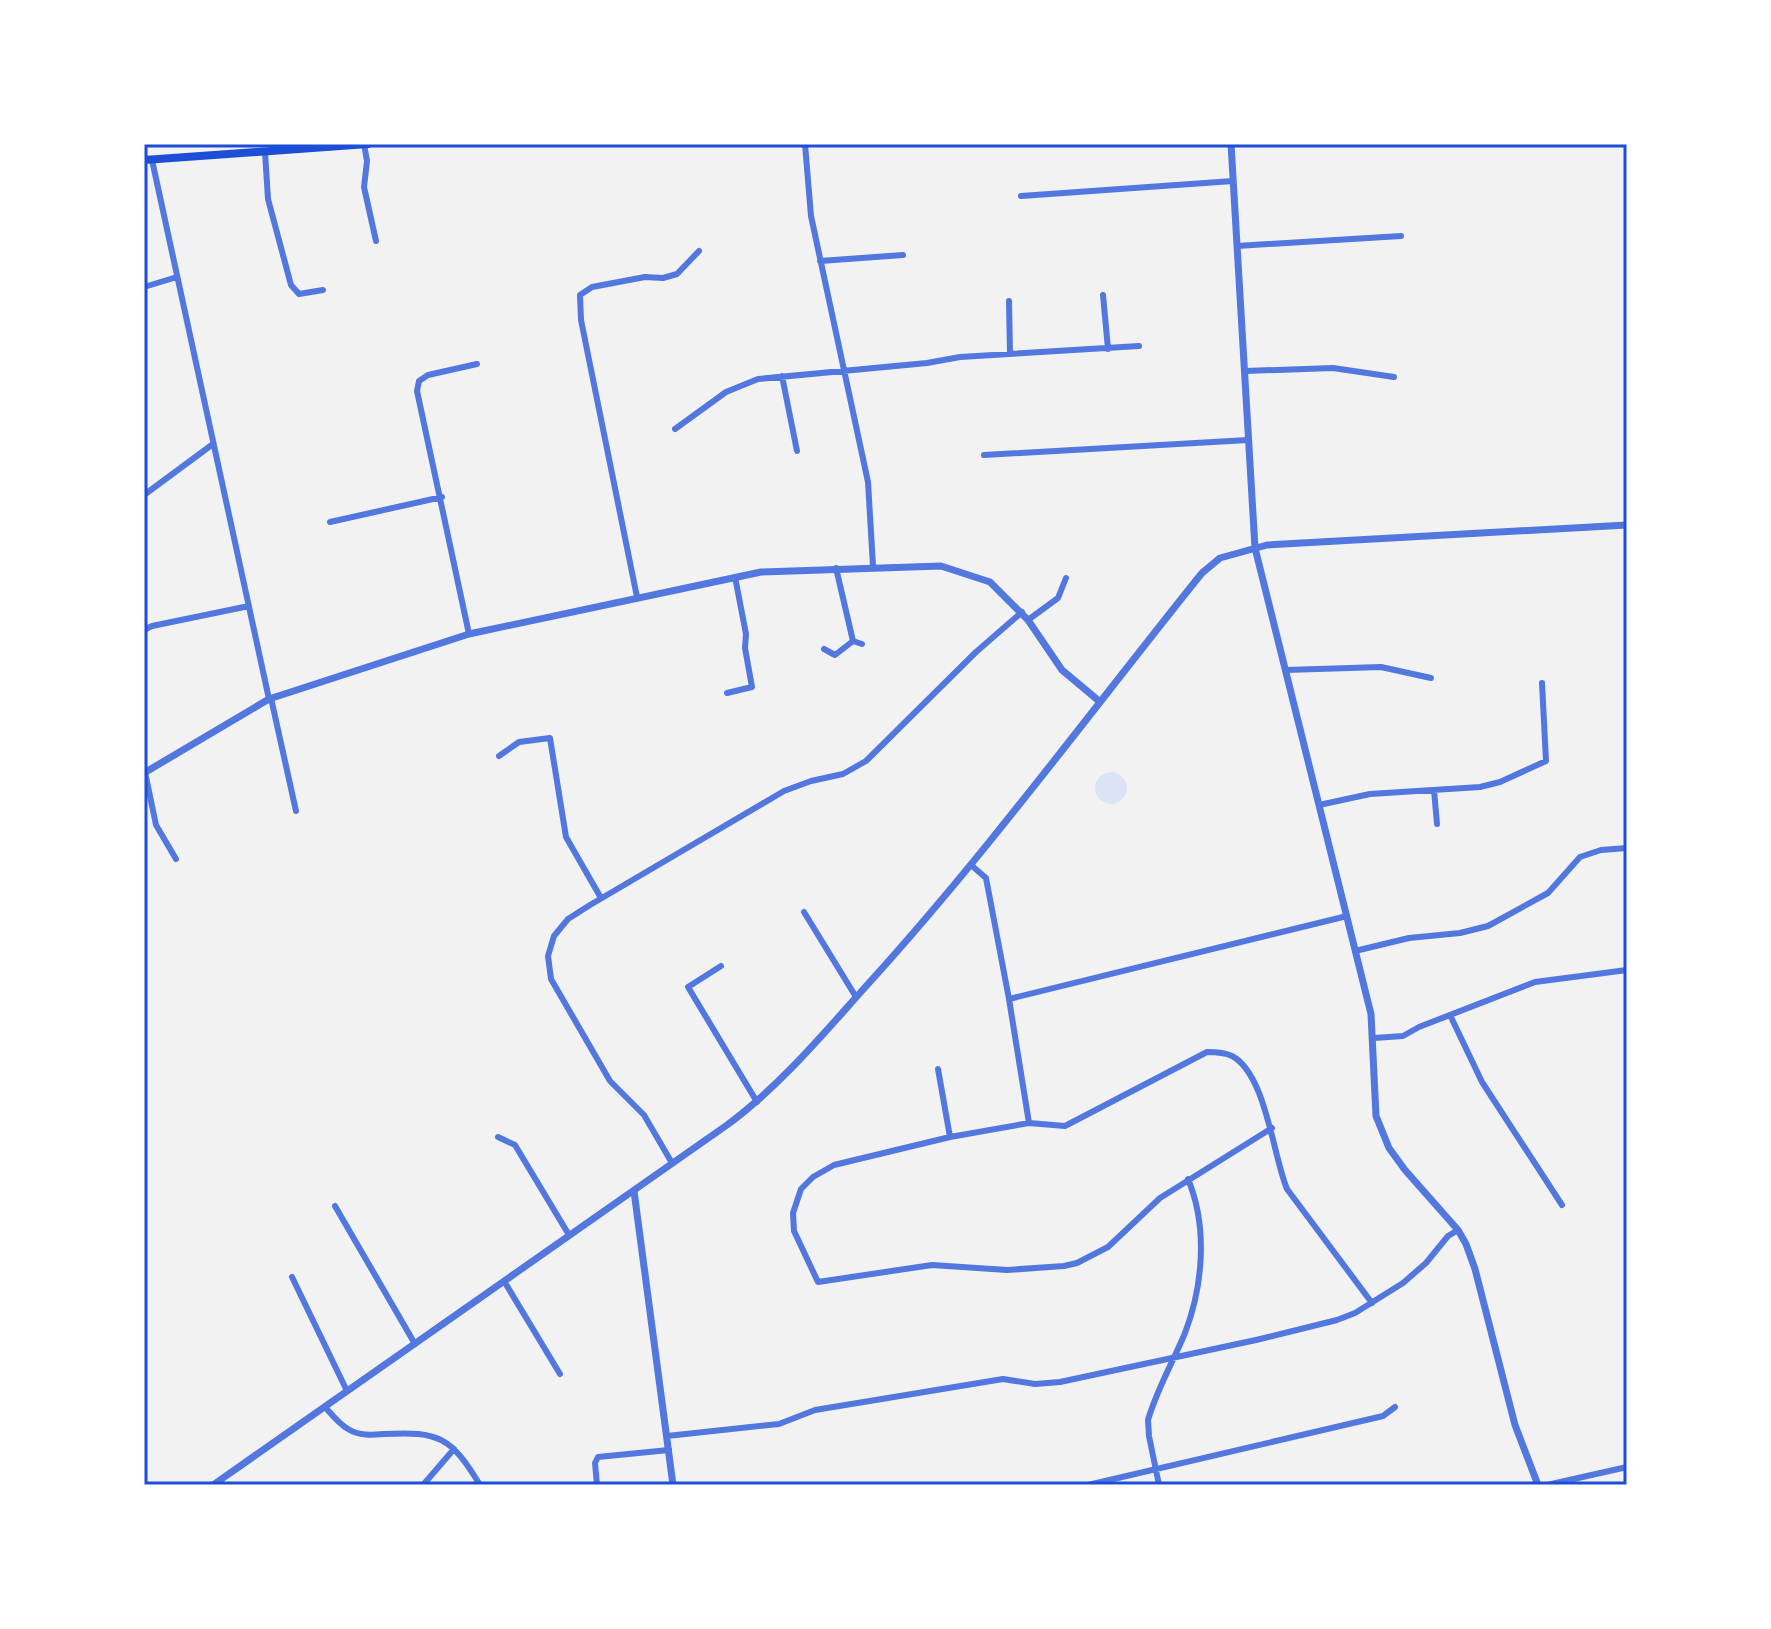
<svg xmlns="http://www.w3.org/2000/svg" width="1771" height="1629" font-family="'PT Sans Narrow',sans-serif">
<style>
.green{fill:#dbe4f7}
.lines{fill:none;stroke-linecap:round;stroke-linejoin:round}
.minor{stroke:#5277de;stroke-width:6}
.tertiary{stroke:#5277de;stroke-width:7}
.secondary{stroke:#1d4ed8;stroke-width:8}
.neatline{fill:none;stroke:#1d4ed8;stroke-width:3}
</style>
<rect width="100%" height="100%" fill="#f2f2f2"/>
<!-- green -->
<path class="green" d="M1095 788a16 16 0 1 1 32 0a16 16 0 1 1-32 0Z"/>
<g class="lines">
<!-- minor -->
<path class="minor" d="M364 144 367 161 364 187 376 241
M805 144 811 216 868 482 873 566
M265 152 268 199 291 285 299 294 323 290
M152 160 269 699
M1021 196 1233 181
M1237 246 1401 236
M820 261 903 255
M144 287 177 277
M1103 295 1108 349
M1009 301 1010 354
M1245 371 1333 368 1394 377
M782 376 797 451
M675 429 726 392 758 379 927 363 960 357 1139 346
M984 455 1248 440
M144 495 213 444
M330 522 442 497
M836 568 853 641
M637 597 581 320 580 295 592 287 645 277 663 278 677 274 699 251
M1028 620 1058 598 1066 578
M144 630 152 626 249 606
M469 634 417 391 419 381 428 375 477 364
M824 649 835 655 853 641 862 644
M1286 670 1381 667 1431 678
M727 693 752 687 745 648 746 634 735 577
M271 698 296 811
M499 756 519 742 550 738 566 837 601 898
M145 772 156 825 176 859
M1434 790 1437 824
M1319 805 1370 794 1480 787 1500 782 1546 761 1542 683
M971 865 986 878 1009 999 1029 1123
M804 912 856 997
M1355 951 1409 938 1460 933 1488 926 1548 893 1580 857 1601 850 1627 848
M721 966 688 987 757 1102
M1009 999 1347 916
M1450 1015 1482 1082 1562 1205
M1374 1038 1403 1036 1419 1027 1535 982 1627 970
M938 1069 950 1137
M1272 1128 1160 1198 1108 1247 1077 1263 1064 1266 1007 1270 932 1265 818 1282 794 1231 793 1213 801 1189 813 1177 834 1165 950 1137 1029 1123 1065 1126 1207 1052C1215 1052 1224 1052 1232 1056 1266 1074 1273 1156 1287 1189L1372 1303
M498 1137 515 1145 569 1235
M672 1163 644 1115 610 1081 551 979 548 956 554 936 568 919 590 905 784 791 811 781 843 774 866 761 976 652 1022 612
M335 1206 415 1344
M292 1277 347 1391
M504 1281 560 1374
M325 1407C332 1415 339 1424 348 1429 359 1436 372 1435 384 1434 439 1431 451 1437 480 1485
M667 1436 779 1424 815 1410 1003 1379 1035 1384 1060 1382 1256 1340 1337 1320 1355 1313 1403 1283 1426 1263 1448 1236 1458 1230
M423 1485 454 1449
M597 1485 595 1463 598 1457 669 1450
M1088 1485 1383 1416 1395 1407
M1159 1485 1149 1436 1148 1420C1157 1389 1173 1362 1185 1333 1203 1286 1208 1227 1188 1179
M1547 1485 1627 1467"/>
<!-- tertiary -->
<path class="tertiary" d="M1231 144 1255 548 1371 1014 1376 1116 1389 1148 1405 1170 1458 1230 1466 1244 1475 1269 1515 1425 1538 1485
M144 773 269 699 469 634 761 572 941 566 990 582 1028 620 1062 670 1099 701
M634 1191 673 1485
M213 1485 727 1125C781 1085 824 1033 868 984 987 853 1091 711 1202 573L1220 558 1267 545 1627 525"/>
<!-- secondary -->
<path class="secondary" d="M144 160 368 144"/>
</g>
<!-- border -->
<rect width="1771" height="1629" fill="none" stroke="#ffffff" stroke-width="292"/>
<rect x="146" y="146" width="1479" height="1337" class="neatline"/>
</svg>
